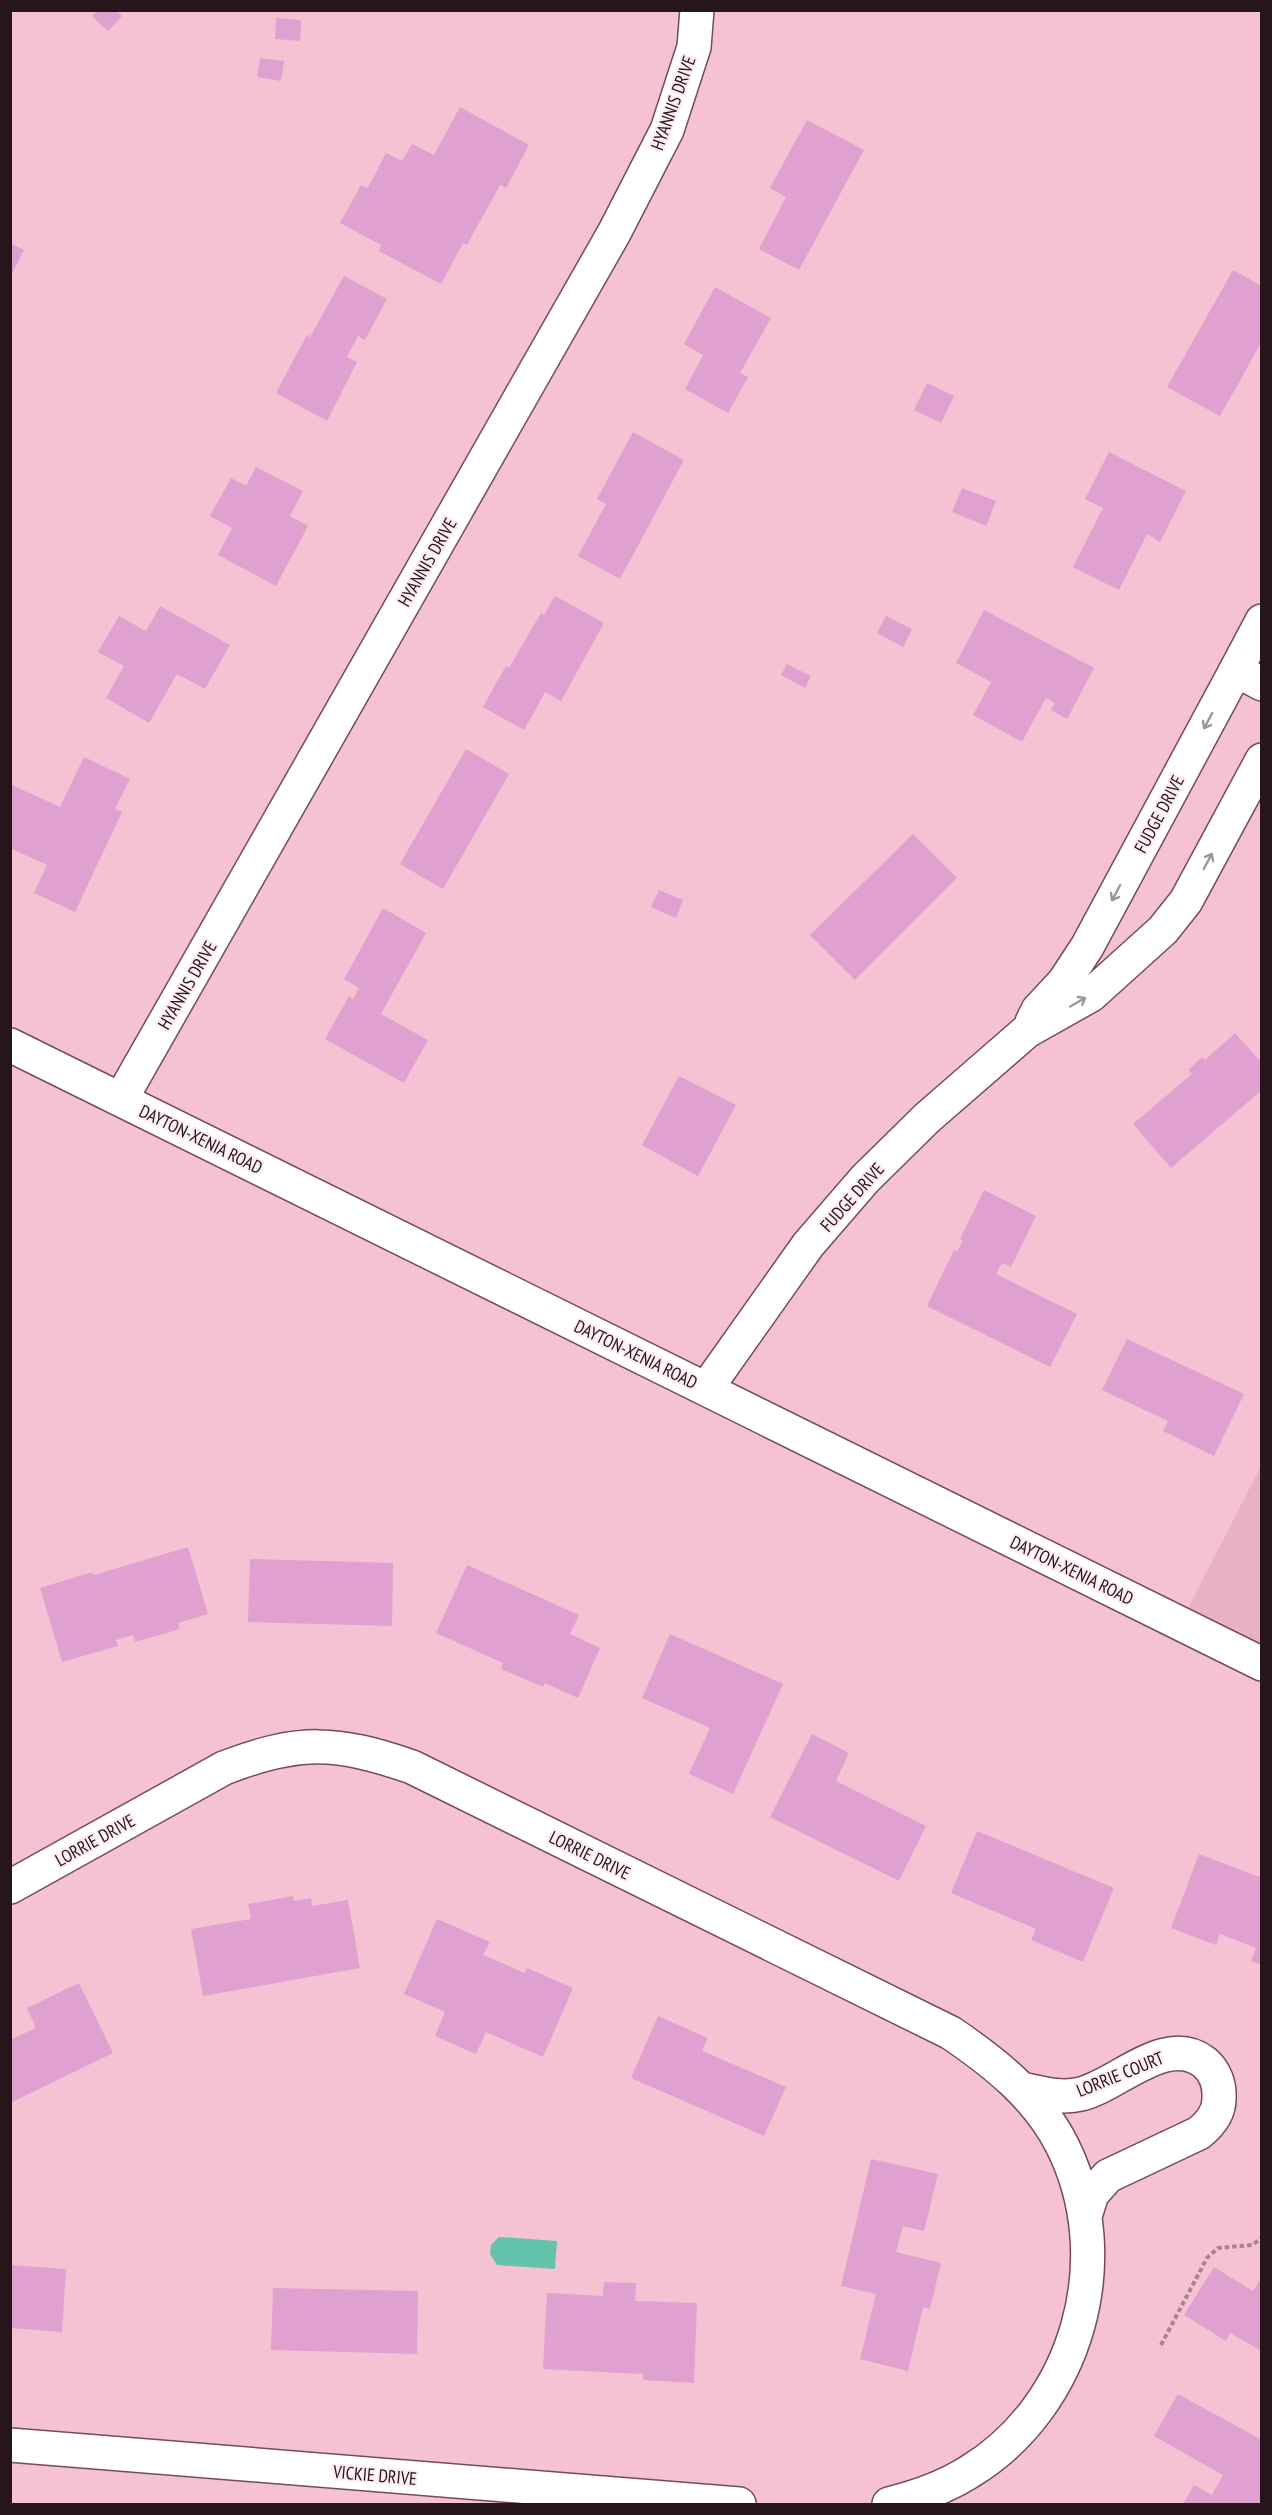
<svg xmlns="http://www.w3.org/2000/svg" width="1272" height="2515" font-family="'PT Sans Narrow',sans-serif">
<style>
.built{fill:#e9b1c5}
.water{fill:#64c3ac}
.building{fill:#e0a1d0}
.lines{fill:none;stroke-linecap:round;stroke-linejoin:round}
.street-casing{stroke:#754b5b;stroke-width:36}
.secondary-casing{stroke:#754b5b;stroke-width:36}
.path{stroke:#a8828f;stroke-width:4;stroke-dasharray:4.5 3;stroke-linecap:butt}
.street{stroke:#fff;stroke-width:33}
.secondary{stroke:#fff;stroke-width:33}
.oneway{stroke:#9e9699}
.labels{text-anchor:middle;dominant-baseline:central;stroke-width:4.5;stroke-linejoin:round;paint-order:stroke}
.street-label{font-size:18px;fill:#27151c;stroke:#feeef3}
</style>
<rect width="100%" height="100%" fill="#f4c2d3"/>
<!-- built -->
<path class="built" d="M1261 1466V1664L1180 1624Z"/>
<!-- water -->
<path class="water" d="M499 2237 557 2241 555 2269 497 2265 490 2254 491 2245Z"/>
<!-- building -->
<path class="building" d="M97 10H116L122 16 108 31 92 16Z
M276 18 301 20 300 41 275 39Z
M260 58 284 61 281 81 257 77Z
M460 107 529 145 506 188 500 185 467 245 463 243 441 284 379 251 381 245 340 223 361 185 368 188 386 153 402 161 412 144 434 155Z
M807 120 864 150 799 270 759 249 786 197 770 188Z
M10 243 24 250 10 278Z
M1233 270 1262 286V341L1220 416 1167 387Z
M344 276 387 299 365 340 358 336 347 357 357 362 327 421 276 393 307 335 310 337Z
M715 287 771 318 740 373 748 377 728 413 685 389 703 355 684 344Z
M927 383 954 396 941 423 914 410Z
M633 432 684 460 620 579 578 556 606 504 597 499Z
M1109 452 1186 491 1160 542 1147 534 1119 590 1073 567 1103 508 1085 499Z
M256 467 303 491 290 516 308 526 276 586 218 555 232 528 210 516 231 478 246 486Z
M962 488 996 501 986 526 952 512Z
M555 596 604 623 561 701 545 692 524 730 483 707 506 666 509 668 541 613 544 615Z
M160 606 230 645 205 689 177 674 149 723 106 698 124 666 98 652 119 616 146 631Z
M984 610 1094 668 1067 719 1051 710 1055 703 1046 698 1022 742 973 715 991 682 956 663Z
M886 616 912 629 903 647 877 633Z
M787 664 811 676 805 688 781 675Z
M466 749 509 774 443 889 400 864Z
M84 757 130 779 115 809 122 812 75 912 34 893 47 865 10 848V784L60 807Z
M913 834 957 878 855 980 810 935Z
M659 890 683 900 676 918 651 907Z
M383 908 426 933 381 1014 428 1040 404 1083 325 1039 349 996 353 999 359 988 344 979Z
M1235 1033 1262 1063V1090L1171 1168 1133 1124 1192 1074 1188 1070 1202 1057 1205 1060Z
M679 1076 736 1105 698 1176 642 1145Z
M984 1190 1036 1216 1011 1267 1002 1263 996 1274 1077 1314 1050 1367 927 1306 954 1250 957 1252 963 1240 960 1239Z
M1127 1339 1244 1394 1214 1456 1163 1431 1168 1421 1102 1390Z
M188 1547 208 1614 178 1623 180 1629 135 1642 133 1635 116 1640 118 1646 62 1662 40 1588 92 1572 94 1575Z
M250 1559 393 1563 392 1626 248 1622Z
M467 1565 579 1615 570 1634 600 1648 578 1698 545 1683 543 1687 501 1669 503 1663 436 1633Z
M670 1634 783 1684 733 1794 689 1774 710 1728 642 1698Z
M812 1734 849 1753 836 1781 926 1826 899 1881 770 1817Z
M977 1831 1114 1888 1083 1962 1031 1940 1036 1929 951 1893Z
M1199 1854 1262 1878V1965L1251 1961 1256 1948 1220 1934 1216 1945 1171 1928Z
M293 1896 294 1901 311 1898 312 1906 348 1900 360 1968 203 1996 191 1929 251 1919 248 1904Z
M437 1919 490 1942 483 1955 525 1973 527 1968 573 1988 543 2057 486 2032 476 2054 435 2036 445 2012 404 1994Z
M79 1983 113 2053 10 2103V2040L36 2028 27 2008Z
M658 2016 708 2038 702 2051 786 2087 764 2136 631 2078Z
M871 2159 938 2174 924 2231 903 2226 896 2252 941 2263 930 2309 923 2307 908 2371 860 2359 876 2294 841 2286Z
M10 2265 66 2269 62 2332 10 2328Z
M1214 2267 1253 2291 1262 2277V2351L1230 2333 1226 2341 1184 2315Z
M604 2282 636 2283 635 2301 697 2303 694 2383 643 2380V2374L543 2369 547 2293 603 2296Z
M273 2288 418 2291 417 2354 271 2350Z
M1178 2394 1262 2440V2504H1183L1194 2485 1212 2495 1223 2475 1154 2436Z"/>
<g class="lines">
<defs>
<path id="street" d="M1262 621 1236 670 1262 684
M121 1099 614 233 667 130 694 47 697 10
M10 1887 224 1768C299 1739 337 1741 412 1767L951 2033C995 2063 1037 2096 1062 2145 1119 2258 1078 2406 969 2472 944 2488 917 2497 889 2504
M1022 2089C1041 2093 1061 2099 1081 2094 1118 2085 1166 2033 1204 2062 1215 2071 1220 2085 1219 2099 1219 2114 1209 2125 1199 2133L1108 2176 1092 2194 1085 2216
M10 2445 739 2504"/>
<path id="secondary" d="M1032 1022 1038 1010 1064 982 1087 947 1236 670
M10 1045 1262 1664
M706 1389 808 1245 865 1179 927 1118 1027 1031 1091 995 1163 930 1186 901 1262 760"/>
</defs>
<!-- street casing -->
<use href="#street" class="street-casing"/>
<!-- secondary casing -->
<use href="#secondary" class="secondary-casing"/>
<!-- path -->
<path class="path" d="M1161 2345 1207 2258 1218 2248 1252 2245 1262 2238"/>
<!-- street -->
<use href="#street" class="street"/>
<!-- secondary -->
<use href="#secondary" class="secondary"/>
</g>
<!-- one-way arrows -->
<defs><path id="oneway-shaft" d="M-6 0H5M1.5-3L5.5 0L1.5 3" fill="none" stroke-width="1.6" stroke-linecap="round" stroke-linejoin="round" transform="scale(1.5)"/></defs>
<g class="oneway">
<use href="#oneway-shaft" transform="translate(1208 721) rotate(118)"/>
<use href="#oneway-shaft" transform="translate(1208 861) rotate(-62)"/>
<use href="#oneway-shaft" transform="translate(1116 893) rotate(118)"/>
<use href="#oneway-shaft" transform="translate(1078 1002) rotate(-30)"/>
</g>
<g class="labels">
<!-- street labels -->
<g class="street-label">
<text transform="translate(673 103) rotate(-70)">HYANNIS DRIVE</text>
<text transform="translate(427 562) rotate(-60)">HYANNIS DRIVE</text>
<text transform="translate(1159 814) rotate(-62)">FUDGE DRIVE</text>
<text transform="translate(187 985) rotate(-60)">HYANNIS DRIVE</text>
<text transform="translate(201 1139) rotate(26)">DAYTON-XENIA ROAD</text>
<text transform="translate(852 1197) rotate(-48)">FUDGE DRIVE</text>
<text transform="translate(636 1354) rotate(26)">DAYTON-XENIA ROAD</text>
<text transform="translate(1072 1570) rotate(26)">DAYTON-XENIA ROAD</text>
<text transform="translate(95 1840) rotate(-29)">LORRIE DRIVE</text>
<text transform="translate(590 1855) rotate(26)">LORRIE DRIVE</text>
<text transform="translate(1120 2074) rotate(-22)">LORRIE COURT</text>
<text transform="translate(375 2475) rotate(5)">VICKIE DRIVE</text>
</g>
</g>
<!-- border -->
<rect width="1272" height="2515" fill="none" stroke="#27151c" stroke-width="24"/>
</svg>
